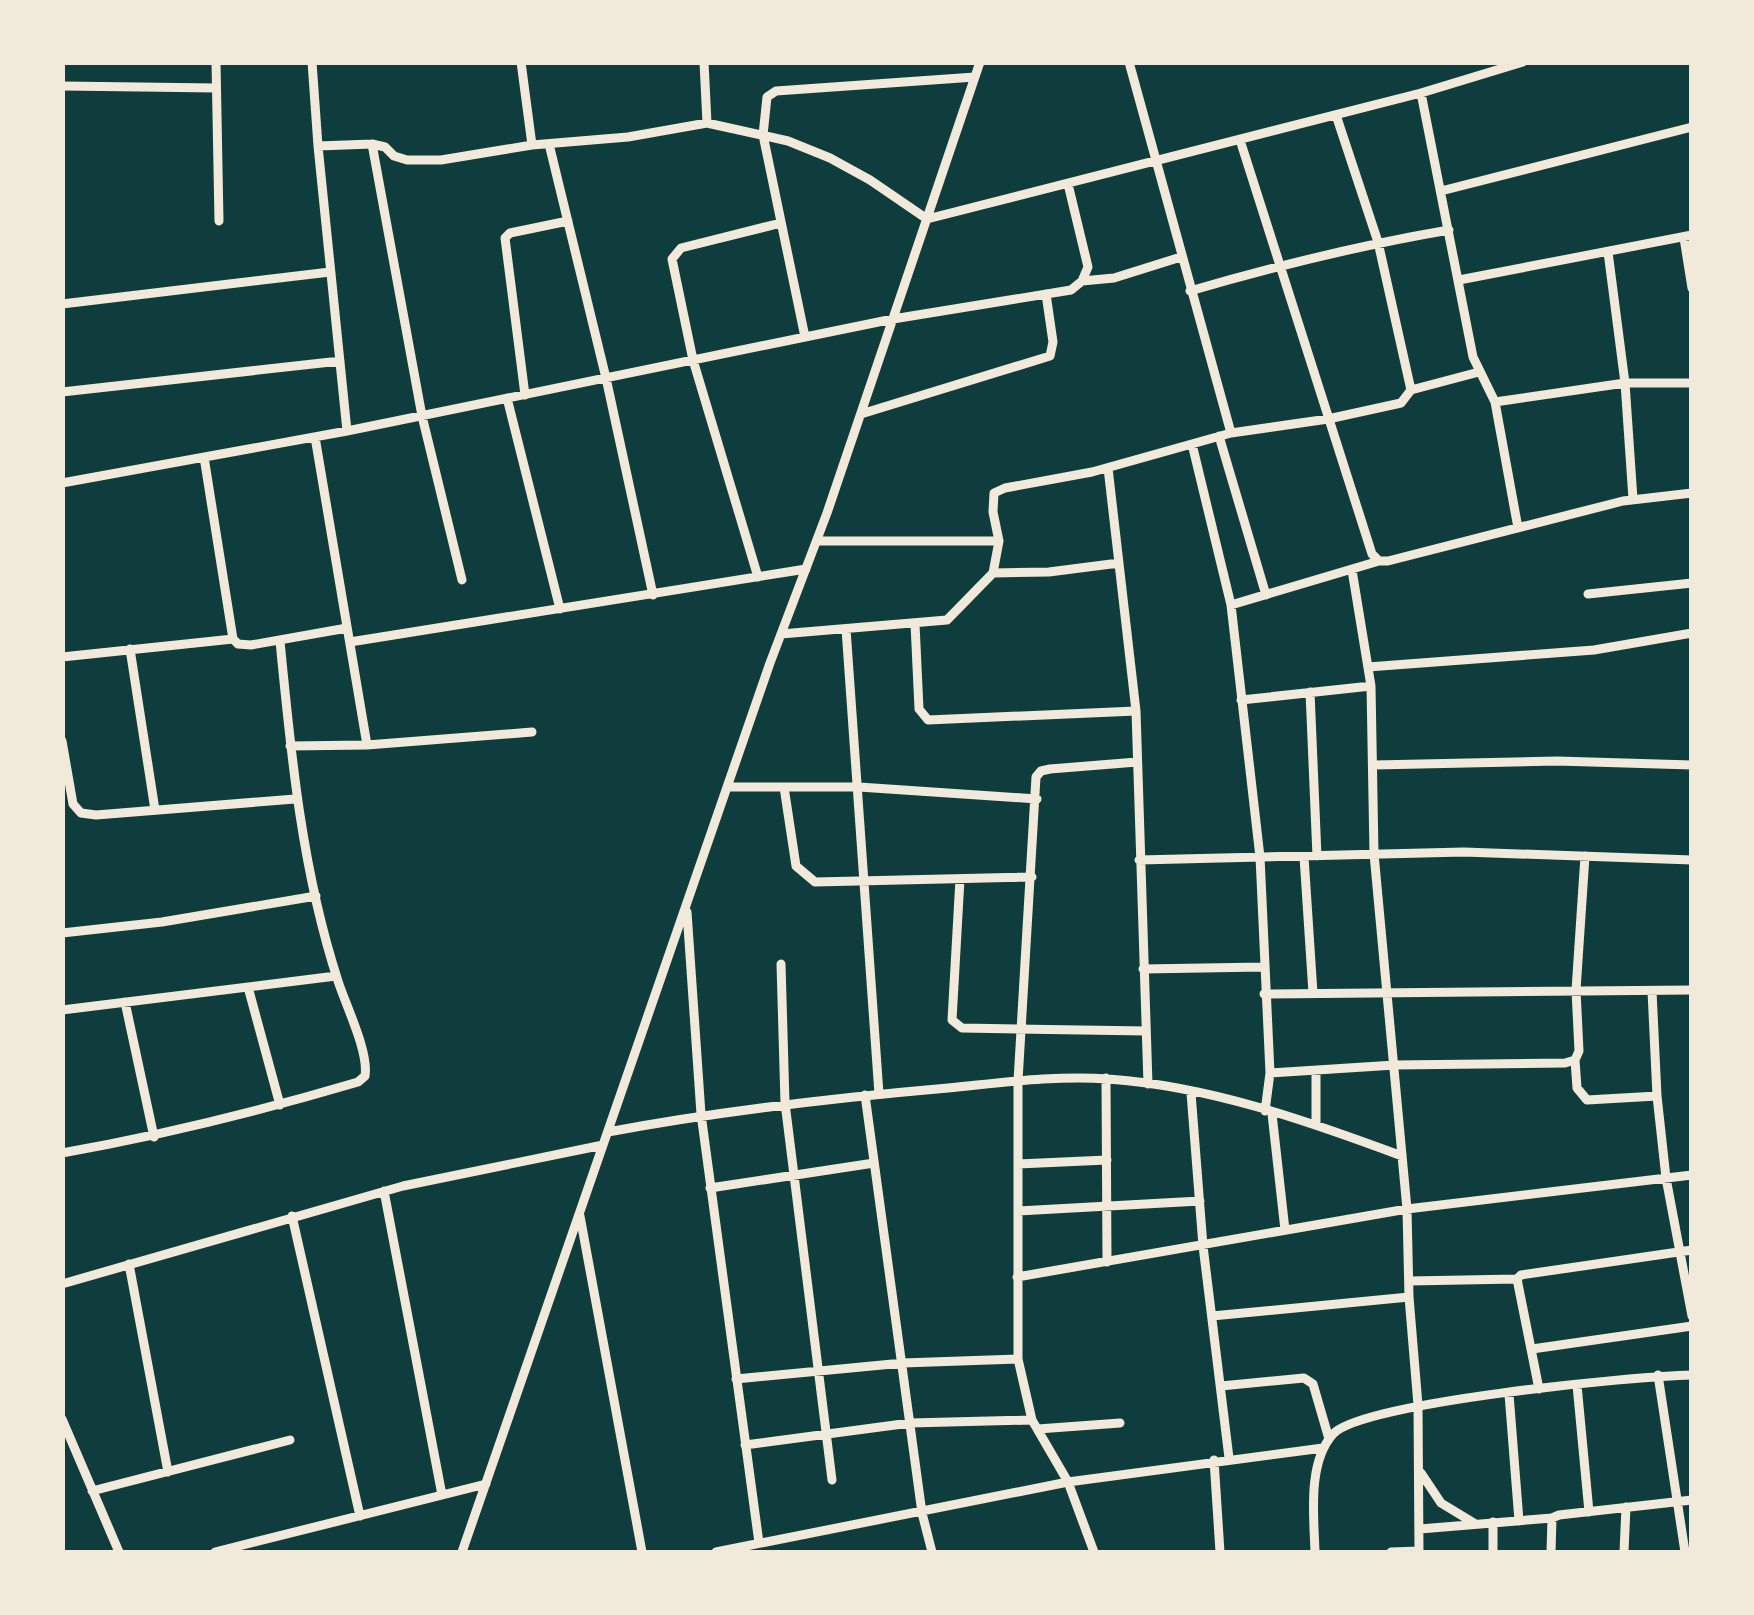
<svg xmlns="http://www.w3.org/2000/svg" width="1754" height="1615" font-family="Manrope,sans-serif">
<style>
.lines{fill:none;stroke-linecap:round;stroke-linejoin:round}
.minor{stroke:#f1e9da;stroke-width:9}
</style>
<rect width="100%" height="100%" fill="#0f3d3e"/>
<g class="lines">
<!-- minor -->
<path class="minor" d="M216 62 219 221
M312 62 318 146 347 431
M521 62 532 145
M704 62 707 123
M1129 62 1231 433
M62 86 216 88
M1421 93 1473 357 1495 402 1518 528
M1240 140 1372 554 1379 561
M372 144 422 416 462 580
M549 144 606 378 653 595
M318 146 372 144 385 147 394 156 407 160H441L532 145 628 137 707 123 788 141 830 158 870 180 927 219 1421 93 1523 62
M1068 184 1088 267 1082 281
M1441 191 1692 127
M1684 238 1692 288
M1608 252 1625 383 1633 499
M1459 280 1692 235
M1190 291C1276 266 1361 245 1449 230
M62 304 330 272
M805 337 763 135 767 97 776 91 975 77
M1411 390 1479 372
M62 392 340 361
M525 395 505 238 510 233 568 221
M507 398 560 609
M1495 402 1625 383H1692
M861 414 1050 356 1053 342 1046 294
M1219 436 1266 595
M315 437 367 745
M1192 444 1231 605 1260 857 1270 1073 1265 1111
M204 457 233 639 238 644 251 645 347 628
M1108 468 1136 711 1148 1084
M62 483 347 431 893 319 1071 290 1082 281 1114 278 1181 257
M817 541H999
M1352 570 1371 686 1374 854 1407 1209 1409 1297 1418 1405 1419 1552
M993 573 1049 572 1119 563
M758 577 693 360 672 259 681 248 781 223
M1588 594 1692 583
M1231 605 1379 561H1388L1623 501 1692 493
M915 624 919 709 928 720 1136 711
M846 629 879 1094
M781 634 947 620 993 573 999 541 993 512 994 493 1005 488 1092 472 1231 433 1328 419 1401 403 1411 390 1378 242 1336 115
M350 642 806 569
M130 649 155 810
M62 657 233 639
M1368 667 1594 650 1692 633
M1310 692 1317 856
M1241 700 1371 686
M62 741 73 804 81 813 96 815 295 799
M290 746 367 745 532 732
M1374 765 1557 761 1692 765
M727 787H859L1037 799
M784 787 796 866 815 882 1032 877
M1304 857 1313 993
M1139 860 1464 852 1692 860
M960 879 952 1020 962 1028 1146 1031
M687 912 701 1114 759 1543
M62 933 162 922 316 896
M781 964 785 1103 832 1480
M1143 969 1263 967
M248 987 280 1105
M1652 991 1657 1096 1666 1178 1692 1316
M1264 994 1692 990
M125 1002 154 1137
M62 1010 336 976
M1575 1060 1577 1088 1587 1100 1657 1096
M1270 1073 1395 1065 1565 1063 1575 1060 1579 1051 1576 990 1585 856
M1106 1078 1107 1262
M1191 1093 1203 1246 1229 1458
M865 1095 922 1513 932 1552
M1272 1114 1285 1230
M1316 1124V1071
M608 1132C720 1111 833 1098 948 1088 1000 1083 1056 1075 1108 1079 1209 1086 1308 1121 1402 1156
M62 1153C163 1135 260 1111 358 1082L365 1076C369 1052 346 1006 338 981 302 871 291 755 280 641
M1018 1164 1107 1160
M710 1188 874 1163
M384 1191 442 1495
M1018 1211 1200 1201
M292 1216 360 1516
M580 1216 642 1552
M129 1264 168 1472
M1017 1277 1407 1209 1692 1175
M1409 1281 1517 1279
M62 1284 403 1186 603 1145
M1212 1316 1409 1297
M1532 1349 1692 1326
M1658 1375 1685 1552
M736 1379 903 1363 1018 1359
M1577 1385 1589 1512
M1221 1386 1304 1378 1313 1384 1329 1439
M1539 1389 1517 1279 1521 1275 1692 1250
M1509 1394 1519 1521
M62 1419 119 1552
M1038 1429 1120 1423
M745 1445 910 1423 1032 1420
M1214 1460 1220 1552
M1421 1473 1441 1503 1474 1523
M92 1491 290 1440
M1493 1522V1552
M1420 1529 1552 1518
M215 1552 486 1484
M462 1552 770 663 827 513 980 62
M716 1552 1068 1482 1323 1448
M1094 1552 1068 1482 1032 1420 1018 1359V1081L1036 777 1041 771 1050 769 1137 762
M1315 1552C1314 1517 1307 1463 1333 1434 1362 1402 1637 1376 1692 1375
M1391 1552 1419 1551
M1551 1552 1552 1518 1559 1515 1692 1500
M1624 1552 1626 1507"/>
</g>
<!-- border -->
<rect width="1754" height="1615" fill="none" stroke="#f1e9da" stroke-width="130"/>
</svg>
